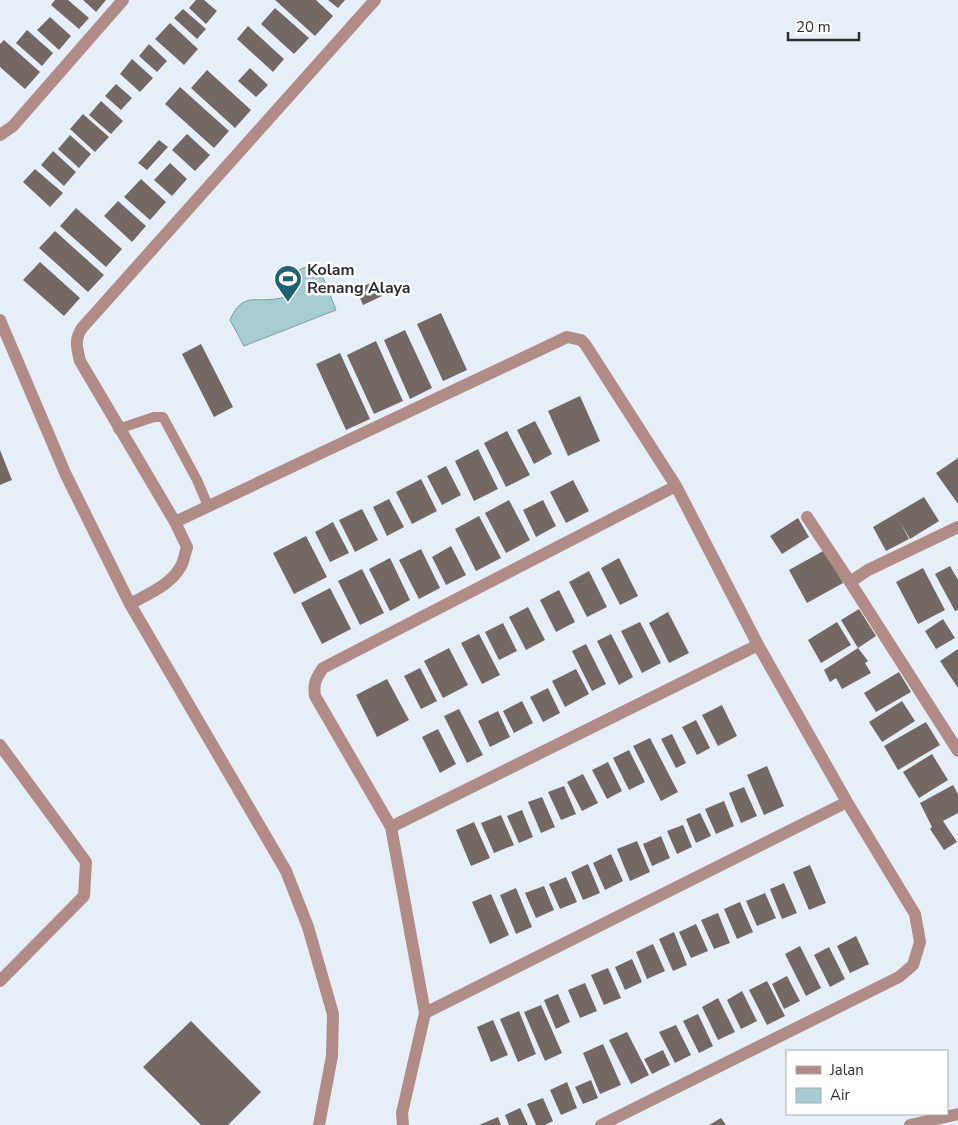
<svg xmlns="http://www.w3.org/2000/svg" width="958" height="1125" font-family="'Nunito Sans',sans-serif">
<style>
.water{fill:#a4ccd1;stroke:#809da1}
.building{fill:#746865}
.lines{fill:none;stroke-linecap:round;stroke-linejoin:round}
.lane{stroke:#b18b86;stroke-width:10}
.street{stroke:#b18b86;stroke-width:12}
.labels{text-anchor:middle;dominant-baseline:central;stroke-width:5;stroke-linejoin:round;paint-order:stroke}
.poi-label{font-size:16px;font-weight:bold;fill:#2b2e31;stroke:#fff;text-anchor:start}
</style>
<rect width="100%" height="100%" fill="#e6eff8"/>
<!-- water -->
<path class="water" d="M317 262 336 310 244 346 230 320C243 290 256 304 281 298 287 296 293 290 298 286L299 270Z"/>
<!-- building -->
<path class="building" d="M55 0H68L89 18 79 29 51 5Z
M83 0H106L96 12Z
M196 0H204L217 11 206 24 189 8Z
M275 0H316L333 16 315 36Z
M328 0H345L338 8Z
M275 8 309 38 294 54 261 24Z
M183 9 206 29 197 39 174 18Z
M50 17 71 36 59 50 37 30Z
M170 23 198 49 184 65 155 39Z
M248 26 284 59 273 72 237 39Z
M27 30 53 53 42 66 16 43Z
M4 40 40 72 25 89 0 67V44Z
M149 44 167 61 157 72 139 56Z
M132 59 153 78 140 92 120 74Z
M250 68 268 85 256 97 238 81Z
M207 70 251 110 235 128 191 88Z
M116 84 132 98 121 110 105 96Z
M180 87 229 131 214 148 165 104Z
M101 101 123 121 111 134 89 115Z
M83 114 109 137 95 152 70 129Z
M187 134 210 155 195 171 172 150Z
M70 135 91 154 79 168 58 149Z
M159 140 168 147 147 170 138 163Z
M53 151 76 172 64 186 41 165Z
M170 163 187 179 172 196 154 180Z
M35 169 63 193 50 207 23 182Z
M141 179 166 202 150 220 124 197Z
M118 201 146 226 132 242 104 216Z
M76 208 122 249 106 267 60 226Z
M55 231 104 275 88 292 39 248Z
M40 262 80 298 64 316 23 280Z
M376 281 382 296 363 305 356 289Z
M441 313 467 370 443 381 417 324Z
M405 330 432 388 410 399 384 340Z
M376 341 403 401 374 414 347 355Z
M201 344 233 407 214 417 182 354Z
M340 353 370 419 346 430 316 364Z
M580 396 600 441 568 456 548 411Z
M535 421 552 454 534 464 517 430Z
M507 431 530 475 506 487 484 443Z
M478 449 498 489 474 501 455 461Z
M0 450 12 480 0 485Z
M958 458V504L936 473Z
M446 466 461 495 442 505 427 476Z
M421 479 437 511 412 524 396 492Z
M573 480 589 511 566 523 550 492Z
M924 497 939 521 910 539 900 522 909 539 886 551 873 527Z
M389 499 404 527 387 536 373 507Z
M509 500 530 540 506 553 485 513Z
M543 500 556 526 536 537 523 510Z
M362 509 378 540 355 552 339 520Z
M479 516 501 558 476 571 455 529Z
M798 518 809 537 782 554 770 536Z
M333 522 349 553 330 562 315 532Z
M306 536 327 577 294 594 273 553Z
M451 546 466 575 446 585 432 557Z
M421 549 440 588 419 599 399 560Z
M825 550 843 583 807 603 789 570Z
M390 558 410 600 390 611 369 569Z
M619 558 638 596 620 605 601 568Z
M950 566 958 580V610L955 611 935 574Z
M923 568 945 610 918 624 896 582Z
M362 569 384 613 360 625 338 581Z
M589 571 607 607 587 617 569 582Z
M330 588 351 629 322 644 301 603Z
M559 590 575 622 556 632 540 600Z
M528 607 545 640 526 650 509 617Z
M859 609 876 636 858 648 841 620Z
M668 612 689 653 669 663 649 623Z
M943 619 955 638 936 649 925 631Z
M640 622 661 663 642 673 621 631Z
M837 622 851 645 821 663 808 640Z
M503 623 517 651 499 660 485 632Z
M479 634 500 675 482 684 461 643Z
M611 634 633 677 619 685 597 641Z
M586 644 606 684 592 691 572 651Z
M449 648 468 685 443 698 424 661Z
M858 648 868 661 865 663 871 673 842 689 836 678 830 682 824 670Z
M958 649V688L940 661Z
M420 668 437 701 421 709 404 676Z
M576 669 589 694 565 707 552 681Z
M899 672 911 692 876 712 864 693Z
M387 679 409 720 377 737 356 695Z
M548 688 560 713 543 722 530 697Z
M522 701 533 723 514 733 503 711Z
M902 701 915 721 882 742 869 722Z
M722 705 737 736 718 746 702 715Z
M459 709 483 755 467 763 444 716Z
M498 711 510 737 490 747 478 721Z
M696 720 710 748 697 755 682 727Z
M926 722 940 745 898 770 884 746Z
M438 729 456 764 440 773 422 737Z
M672 734 686 763 676 768 661 739Z
M650 738 678 792 661 801 633 746Z
M629 750 645 782 629 790 613 758Z
M932 754 948 780 919 798 903 772Z
M608 762 622 791 607 799 592 770Z
M767 766 784 806 764 815 747 775Z
M583 774 598 803 582 811 567 782Z
M953 785 958 794V813L943 821 957 842 944 850 930 829 932 827 920 803Z
M564 786 576 814 561 820 548 792Z
M744 787 757 816 741 823 729 793Z
M542 797 555 827 541 833 528 802Z
M724 801 734 826 716 834 705 809Z
M522 810 533 837 519 843 507 816Z
M700 813 711 836 696 843 686 819Z
M501 815 514 845 494 853 481 823Z
M474 822 490 858 471 866 456 830Z
M683 825 692 847 677 854 667 831Z
M661 836 670 858 652 866 643 844Z
M637 841 650 872 630 881 617 849Z
M611 854 623 881 605 890 593 863Z
M588 864 600 893 583 900 571 872Z
M810 865 826 903 809 910 793 872Z
M566 877 577 902 560 909 549 884Z
M784 883 797 913 782 919 770 889Z
M544 886 554 910 536 918 525 893Z
M516 888 532 927 516 934 500 895Z
M765 893 776 918 757 926 746 901Z
M491 894 509 935 490 944 472 902Z
M740 902 753 932 737 939 724 909Z
M718 913 730 943 714 949 701 920Z
M696 924 708 951 691 958 679 932Z
M674 932 687 965 673 971 659 939Z
M856 936 869 964 850 973 837 946Z
M653 944 665 971 647 979 636 952Z
M800 946 821 988 806 996 785 954Z
M829 947 845 979 830 987 814 955Z
M632 959 642 982 625 990 615 967Z
M608 968 621 998 604 1005 591 975Z
M787 976 800 1001 784 1009 772 984Z
M767 981 785 1016 767 1025 749 990Z
M585 983 597 1011 580 1018 568 990Z
M742 991 757 1021 741 1029 727 1000Z
M558 994 570 1022 556 1029 544 1000Z
M718 998 735 1032 718 1040 702 1007Z
M541 1005 562 1053 545 1061 524 1012Z
M519 1011 536 1054 518 1062 500 1019Z
M698 1014 713 1046 699 1053 683 1021Z
M493 1020 508 1055 491 1062 477 1027Z
M191 1021 261 1092 228 1125H201L143 1067Z
M676 1025 691 1055 675 1063 659 1032Z
M627 1032 649 1075 631 1084 609 1040Z
M603 1044 621 1085 600 1094 583 1053Z
M663 1050 670 1065 652 1074 644 1059Z
M591 1080 598 1098 583 1104 575 1087Z
M567 1082 577 1108 561 1115 550 1090Z
M543 1098 553 1121 545 1125H536L527 1104Z
M520 1108 528 1125H509L505 1115Z
M498 1117 501 1125H479Z
M721 1118 726 1125H709Z"/>
<g class="lines">
<!-- lane -->
<path class="lane" d="M118 429 154 417H163L197 480 208 506"/>
<!-- street -->
<path class="street" d="M0 135 13 126 123 0
M0 320 66 475 130 604 286 871 308 927 333 1014 332 1056 319 1125
M807 517 850 582
M175 522 567 337 581 340 585 344 676 486 323 668C316 678 313 684 315 696L391 827 425 1013 402 1113 403 1125
M958 527 868 570 850 582 958 751
M130 604C148 594 171 585 181 566 184 561 185 553 187 547L175 522 80 361C77 348 74 340 82 328L375 0
M0 745 86 862 84 896 0 981
M391 827 758 645
M425 1013 847 802
M601 1125 899 977 913 965 920 942 915 914 847 802 758 645 676 486
M910 1125 958 1114"/>
</g>
<!-- icons -->
<defs>
<symbol id="stadium-pin" viewBox="-11 -11 22 30"><path d="M0 17L-7.5 6A9.5 9.5 0 1 1 7.5 6Z" fill="#1d6173" stroke="#fff"/><path d="M0-5a6.5 5 0 1 0 0 10a6.5 5 0 1 0 0-10ZM-3.5-1.8h7v3.6h-7Z" fill="#fff"/></symbol>
</defs>
<g fill-rule="evenodd">
<use href="#stadium-pin" x="272" y="263" width="32" height="43"/>
</g>
<g class="labels">
<!-- poi labels -->
<g class="poi-label">
<text x="307" y="270">Kolam<tspan x="307" dy="18">Renang Alaya</tspan></text>
</g>
</g>
<!-- legend -->
<rect x="786" y="1050" width="162" height="65" fill="#ffffff" stroke="#aaabad"/>
<rect x="796" y="1066" width="25" height="8" fill="#b18b86" stroke="#aaabad"/>
<text x="830" y="1075" font-size="15" fill="#2b2e31">Jalan</text>
<rect x="796" y="1088" width="25" height="15" fill="#a4ccd1" stroke="#aaabad"/>
<text x="830" y="1100" font-size="15" fill="#2b2e31">Air</text>
<!-- scale -->
<path d="M788 32v8h71v-8" fill="none" stroke="#2b2e31" stroke-width="2.5"/>
<text x="796" y="32" font-size="15" fill="#2b2e31" stroke="#ffffff" stroke-width="4" paint-order="stroke">20 m</text>
</svg>
